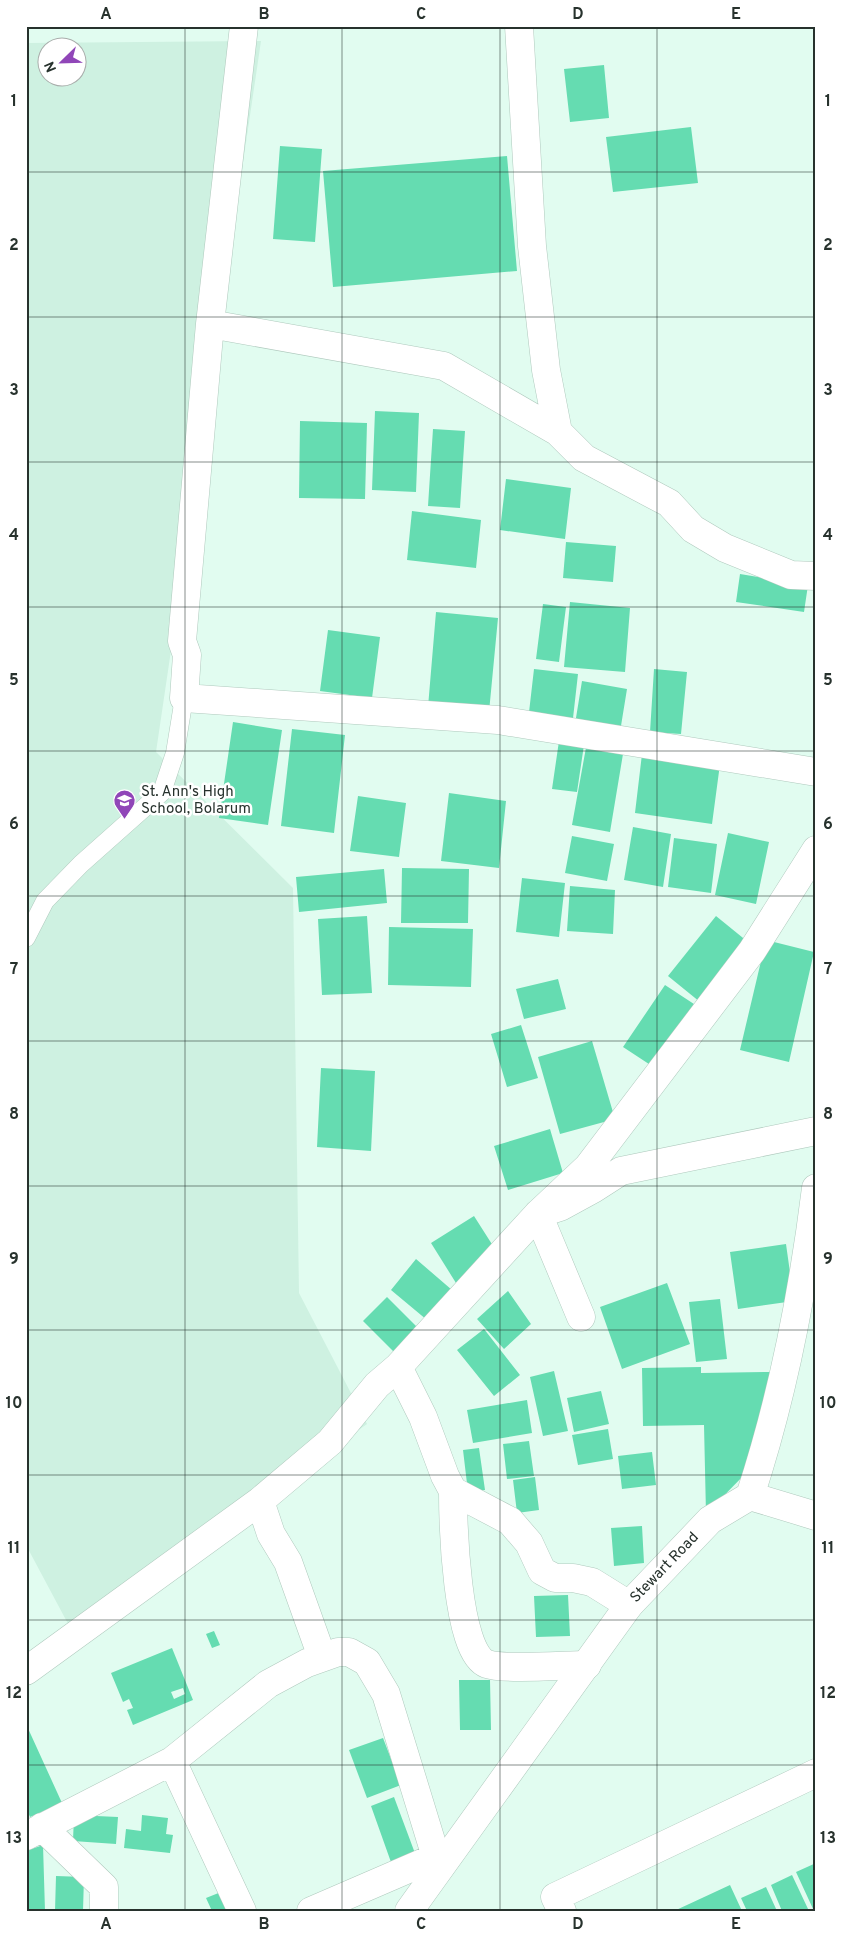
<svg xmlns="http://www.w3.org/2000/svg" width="842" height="1937" font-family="Overpass,sans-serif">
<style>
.built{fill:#cef1e1;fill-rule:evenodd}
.building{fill:#65dcb1;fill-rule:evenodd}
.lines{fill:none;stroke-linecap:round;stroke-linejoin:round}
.lane-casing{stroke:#afc9bd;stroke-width:19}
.street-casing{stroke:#afc9bd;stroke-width:29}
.secondary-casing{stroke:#afc9bd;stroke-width:29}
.lane{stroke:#fff;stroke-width:18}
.street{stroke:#fff;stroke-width:28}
.secondary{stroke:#fff;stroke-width:28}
.grid{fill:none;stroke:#27322d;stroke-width:1;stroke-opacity:0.55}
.labels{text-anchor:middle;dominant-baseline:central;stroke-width:5;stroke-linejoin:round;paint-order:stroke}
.poi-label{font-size:15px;fill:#27322d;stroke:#fff;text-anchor:start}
.street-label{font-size:15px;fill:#27322d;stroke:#fff}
.neatline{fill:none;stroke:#27322d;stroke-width:2}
.grid-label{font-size:16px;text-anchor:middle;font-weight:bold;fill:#27322d}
</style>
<rect width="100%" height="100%" fill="#e1fcf0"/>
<!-- built -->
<path class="built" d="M261 41 156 752 293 888 299 1293 367 1424 74 1635 26 1545V43ZM48 48H78V78H48Z"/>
<!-- building -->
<path class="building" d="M604 65 609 118 570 122 564 69Z
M691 127 698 183 613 192 606 137Z
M280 146 322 149 315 242 273 239Z
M507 156 517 271 333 287 323 171Z
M375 411 419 413 416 492 372 490Z
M300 421 367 423 365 499 299 498Z
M433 429 465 431 460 508 428 506Z
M506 479 571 488 565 539 500 530Z
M412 511 481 520 476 568 407 560Z
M566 542 616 546 613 582 563 578Z
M740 574 808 585 804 612 736 602Z
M570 602 630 608 625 672 564 667Z
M543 604 566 607 559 662 536 659Z
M436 612 498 618 489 712 428 707Z
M328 630 380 637 372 698 320 691Z
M534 669 578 674 572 727 528 721Z
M654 669 687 672 681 734 650 732Z
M582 681 627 689 620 732 575 724Z
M233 722 282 730 268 825 219 818Z
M292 729 345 735 334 833 281 826Z
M559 741 584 745 577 792 552 789Z
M587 742 624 748 610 832 572 825Z
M642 754 720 764 712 824 635 813Z
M449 793 506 801 499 868 441 861Z
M358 796 406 803 399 857 350 851Z
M633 827 671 834 663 887 624 880Z
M728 833 769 842 756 904 715 895Z
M572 836 614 844 607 881 565 873Z
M674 838 717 844 711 893 668 887Z
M402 868 469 869 468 923H401Z
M384 869 387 903 299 912 296 877Z
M522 878 565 883 559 937 516 932Z
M570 886 615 890 613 934 567 931Z
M367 916 372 993 322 995 318 919Z
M716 916 748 942 700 1002 668 976Z
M389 927 473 929 471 987 388 985Z
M766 940 814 952 789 1062 740 1050Z
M558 979 566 1009 524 1019 516 989Z
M665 985 697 1006 655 1068 623 1047Z
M521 1025 538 1078 507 1087 491 1034Z
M592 1041 615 1119 560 1134 538 1057Z
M321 1068 375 1071 371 1151 317 1147Z
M550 1129 563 1173 508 1190 494 1146Z
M474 1216 495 1249 485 1262 456 1283 431 1243Z
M786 1244 794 1301 738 1309 730 1252Z
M416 1259 452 1290 427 1320 391 1290Z
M667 1283 690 1344 622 1369 600 1307Z
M508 1291 531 1324 504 1349 477 1319Z
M387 1297 420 1330 396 1354 363 1321Z
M720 1299 727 1359 696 1362 689 1302Z
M484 1329 520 1375 494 1396 457 1350Z
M701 1367V1373L770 1372 747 1472 706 1514 704 1425 643 1426 642 1368Z
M554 1371 568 1431 543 1436 530 1377Z
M601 1391 609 1424 574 1432 567 1398Z
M527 1400 532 1433 473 1443 467 1410Z
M608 1429 613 1459 578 1465 572 1435Z
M529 1441 534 1476 507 1479 503 1444Z
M479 1448 485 1490 468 1492 463 1450Z
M652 1452 656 1485 622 1489 618 1456Z
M535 1477 539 1510 517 1513 513 1480Z
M642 1526 644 1563 614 1566 611 1528Z
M568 1595 570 1636 536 1637 534 1596Z
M214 1631 220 1645 212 1648 206 1634Z
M172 1648 193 1700 133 1725 127 1710 133 1708 129 1699 123 1702 111 1673ZM183 1688 185 1694 174 1699 171 1692Z
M459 1680H490L491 1730H460Z
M26 1724 62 1803 30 1817 26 1808Z
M383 1738 401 1785 367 1798 349 1750Z
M394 1797 416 1856 392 1865 371 1806Z
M74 1815 118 1817 116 1844 73 1841Z
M142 1815 168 1818 166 1834 173 1835 170 1853 124 1848 126 1829 141 1831Z
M43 1845 45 1911H26V1851Z
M816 1863V1911H814L796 1872Z
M792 1875 809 1911H782L771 1885Z
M56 1876 84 1877 83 1911H55Z
M730 1885 742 1911H674Z
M766 1887 777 1911H747L741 1898Z
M226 1890 235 1911H212L206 1898Z"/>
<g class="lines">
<defs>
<path id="lane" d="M26 938 45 901 81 864 162 792 175 753 184 698"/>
<path id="street" d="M244 26 210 324 182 641 187 655 184 698 498 720 816 772
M519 26 532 246 546 370 558 432 584 458 669 503 693 529 725 548 791 575 816 576
M210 324 444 366 558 432
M581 1317 538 1214 560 1207 593 1189 621 1171 816 1131
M398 1367 423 1417 445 1476 453 1491 510 1521 529 1543 542 1571 555 1578H573L592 1582 629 1605
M453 1491C453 1521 456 1653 487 1664 505 1670 565 1665 587 1665
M750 1496 816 1516
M260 1501 271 1534 288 1562 322 1657
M26 1671 260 1501 330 1442 377 1385 398 1367 538 1214 588 1167 752 951 816 850
M172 1761 242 1911
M42 1827 104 1887V1911
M26 1836 172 1761 268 1684 307 1663 338 1652H349L367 1662 386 1694 436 1857 311 1911
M562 1911 555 1897 816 1773"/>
<path id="secondary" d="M409 1911 629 1605 710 1520 750 1496C783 1396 803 1293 816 1188"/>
</defs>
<!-- lane casing -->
<use href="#lane" class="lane-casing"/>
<!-- street casing -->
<use href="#street" class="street-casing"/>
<!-- secondary casing -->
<use href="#secondary" class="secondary-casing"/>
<!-- lane -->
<use href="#lane" class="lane"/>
<!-- street -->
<use href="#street" class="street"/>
<!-- secondary -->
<use href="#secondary" class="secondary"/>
</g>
<!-- grid -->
<path class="grid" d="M185 26V1911M342 26V1911M500 26V1911M657 26V1911M26 172H816M26 317H816M26 462H816M26 607H816M26 751H816M26 896H816M26 1041H816M26 1186H816M26 1330H816M26 1475H816M26 1620H816M26 1765H816"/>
<!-- icons -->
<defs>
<symbol id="school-pin" viewBox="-11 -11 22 30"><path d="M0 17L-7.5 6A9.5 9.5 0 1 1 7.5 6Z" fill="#9046b8" stroke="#fff"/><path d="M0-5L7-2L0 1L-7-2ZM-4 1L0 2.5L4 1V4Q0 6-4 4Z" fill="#fff"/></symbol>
</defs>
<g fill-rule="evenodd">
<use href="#school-pin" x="112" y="788" width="25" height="34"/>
</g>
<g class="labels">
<!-- poi labels -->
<g class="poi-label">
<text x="141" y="792">St. Ann's High<tspan x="141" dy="17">School, Bolarum</tspan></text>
</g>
<!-- street labels -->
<g class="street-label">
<text transform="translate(665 1568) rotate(-46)">Stewart Road</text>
</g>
</g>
<!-- border -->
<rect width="842" height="1937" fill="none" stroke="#ffffff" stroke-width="55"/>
<!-- north arrow -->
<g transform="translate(62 62) rotate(247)"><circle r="24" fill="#ffffff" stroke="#a9adab"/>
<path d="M0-4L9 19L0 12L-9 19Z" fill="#9046b8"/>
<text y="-8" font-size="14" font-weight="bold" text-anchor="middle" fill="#27322d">N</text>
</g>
<rect x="28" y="28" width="786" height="1882" class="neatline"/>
<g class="grid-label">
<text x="106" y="19">A</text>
<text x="264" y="19">B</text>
<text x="421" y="19">C</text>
<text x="578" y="19">D</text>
<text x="736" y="19">E</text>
<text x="14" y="106">1</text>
<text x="828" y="106">1</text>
<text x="14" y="250">2</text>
<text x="828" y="250">2</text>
<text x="14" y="395">3</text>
<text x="828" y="395">3</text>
<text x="14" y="540">4</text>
<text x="828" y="540">4</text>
<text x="14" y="685">5</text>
<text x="828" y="685">5</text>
<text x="14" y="829">6</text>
<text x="828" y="829">6</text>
<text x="14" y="974">7</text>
<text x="828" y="974">7</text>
<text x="14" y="1119">8</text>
<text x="828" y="1119">8</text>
<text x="14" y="1264">9</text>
<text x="828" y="1264">9</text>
<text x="14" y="1408">10</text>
<text x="828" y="1408">10</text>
<text x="14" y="1553">11</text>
<text x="828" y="1553">11</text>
<text x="14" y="1698">12</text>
<text x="828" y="1698">12</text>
<text x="14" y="1843">13</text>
<text x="828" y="1843">13</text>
<text x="106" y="1929">A</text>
<text x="264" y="1929">B</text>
<text x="421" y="1929">C</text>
<text x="578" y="1929">D</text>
<text x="736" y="1929">E</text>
</g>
</svg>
